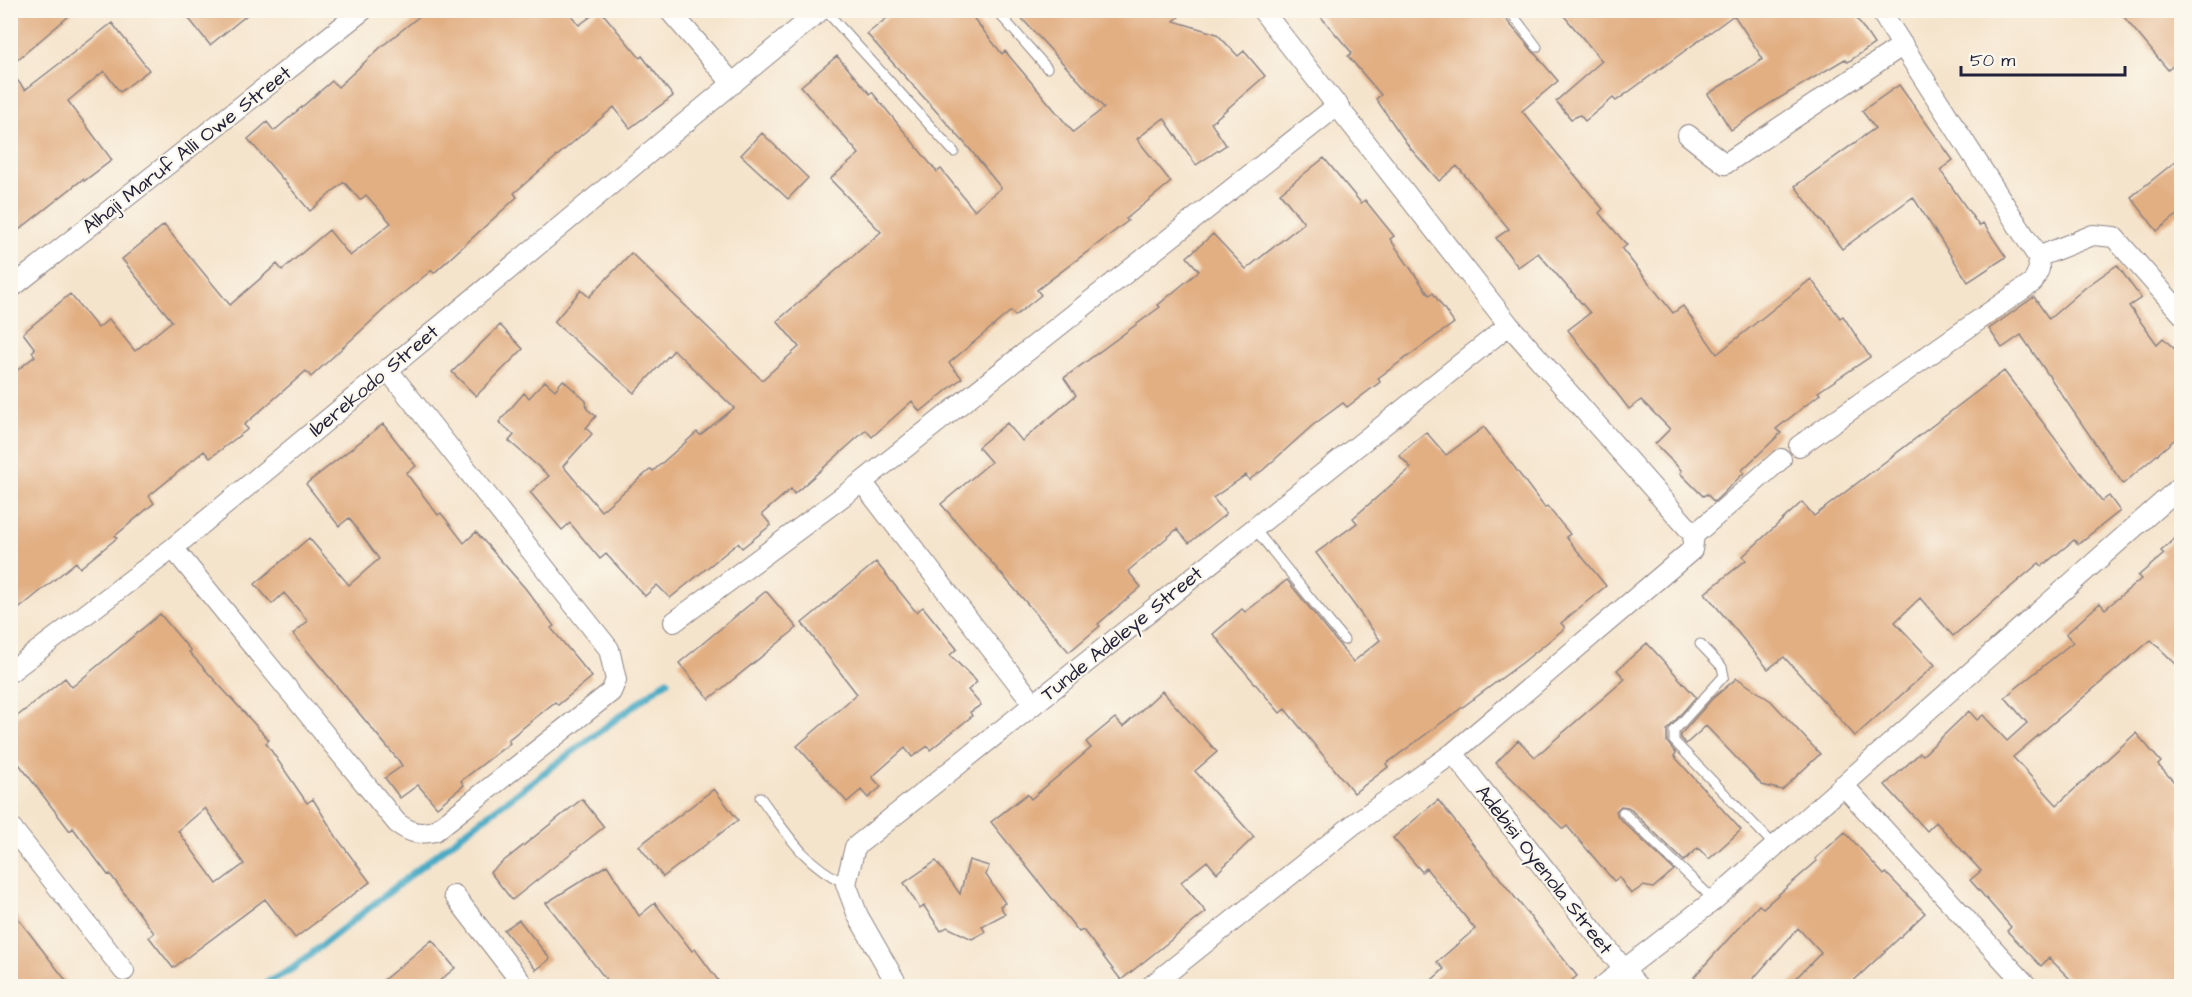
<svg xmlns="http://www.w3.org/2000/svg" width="2192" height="997" font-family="'Architects Daughter',sans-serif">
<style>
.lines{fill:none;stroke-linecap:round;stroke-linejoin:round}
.stream{stroke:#46aac5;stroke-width:7}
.building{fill:#e2af83;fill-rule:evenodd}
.lane-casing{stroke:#8c8384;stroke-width:11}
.street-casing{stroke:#8c8384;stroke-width:22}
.lane{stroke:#fff;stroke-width:9}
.street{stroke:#fff;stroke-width:20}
.labels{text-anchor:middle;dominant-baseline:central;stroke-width:4.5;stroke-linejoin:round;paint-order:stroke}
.street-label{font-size:20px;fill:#22223b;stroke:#fbf7ec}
</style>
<rect width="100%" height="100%" fill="#fbf7ec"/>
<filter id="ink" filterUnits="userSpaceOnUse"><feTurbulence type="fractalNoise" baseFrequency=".0167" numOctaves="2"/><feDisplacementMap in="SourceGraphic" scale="12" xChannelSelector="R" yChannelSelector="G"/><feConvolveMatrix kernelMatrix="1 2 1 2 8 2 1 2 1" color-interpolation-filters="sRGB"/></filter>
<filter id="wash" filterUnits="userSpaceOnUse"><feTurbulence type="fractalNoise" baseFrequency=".008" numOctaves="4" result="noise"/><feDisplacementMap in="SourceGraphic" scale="24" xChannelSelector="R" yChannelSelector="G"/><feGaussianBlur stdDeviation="1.35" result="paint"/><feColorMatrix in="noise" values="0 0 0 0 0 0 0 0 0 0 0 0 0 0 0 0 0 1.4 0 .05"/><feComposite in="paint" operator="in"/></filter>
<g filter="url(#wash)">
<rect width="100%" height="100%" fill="#f5e4cc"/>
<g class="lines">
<!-- stream -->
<path class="stream" d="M261 986 292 969 465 832 667 681"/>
</g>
<g id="blocks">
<!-- building -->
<path class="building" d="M10 10H76L10 66Z
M182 10H253L210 45Z
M427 10H567L579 25 600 10 640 58 642 56 673 96 630 128 614 107 514 193 517 197 434 273 432 270 391 303 311 377 306 371 244 425 248 429 210 458 204 451 149 496 154 503 115 536 117 538 80 568 76 562 10 616V376L35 356 32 352 35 349 23 333 70 294 98 328 109 319 135 351 172 321 122 259 164 225 230 305 277 264 282 270 329 230 350 256 391 223 366 195 360 200 344 182 310 211 248 139 267 122 274 131 332 81 338 87 381 47Z
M897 10H967L1002 54 1005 51 1073 132 1104 108 1014 10H1186L1174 21 1217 34 1238 56 1244 51 1265 76 1211 123 1226 145 1196 165 1164 118 1137 139 1171 182 1126 219 1128 221 1037 290 1041 295 1015 316 1011 311 949 363 962 378 920 412 912 401 872 437 866 430 794 494 791 489 762 514 771 525 742 548 738 543 670 598 657 585 645 596 606 554 600 559 570 523 562 530 530 492 549 476 509 441 514 435 499 422 524 393 529 398 545 381 555 390 563 380 586 401 587 409 596 416 586 428 592 434 563 466 601 511 651 469 653 471 697 432 700 435 734 408 674 350 634 393 554 322 581 290 589 297 631 253 762 380 799 347 777 321 881 232 830 179 859 154 801 86 837 56 870 94 872 92 937 172 941 169 974 210 1001 188 969 148 867 34Z
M1315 10H1498L1558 81 1522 111 1603 209 1599 213 1627 245 1622 249 1673 313 1683 306 1717 354 1811 279 1840 318 1843 316 1870 357 1818 392 1820 394 1776 429 1781 433 1742 470 1744 473 1714 502 1707 494 1703 496 1680 473 1682 471 1655 444 1670 429 1641 400 1629 409 1568 330 1590 313 1538 253 1518 267 1496 238 1509 229 1457 166 1439 181 1410 148 1376 99 1381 95 1348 56 1352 53Z
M1559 10H1851L1874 44 1848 62 1845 59 1771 103 1731 130 1708 94 1763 59 1734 15 1616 101 1613 98 1585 121 1580 115 1571 119 1556 101 1602 61Z
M2118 10H2181V59L2168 70Z
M112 23 149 70 120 92 104 71 68 101 112 160 84 181 83 179 10 237V71L25 90Z
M1899 85 1953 160 1940 170 1979 226 1983 223 2006 257 1968 282 1913 197 1842 249 1795 186 1875 128 1862 111Z
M762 133 808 178 788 199 741 155Z
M2181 157V212L2157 231 2131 197Z
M1324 158 1361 203 1365 200 1394 236 1390 239 1429 295 1433 293 1454 323 1378 378 1380 382 1347 407 1343 403 1313 425 1263 470 1249 480 1246 475 1213 498 1226 514 1189 543 1177 529 1128 571 1141 587 1098 624 1100 626 1069 652 941 504 991 462 978 447 1007 423 1022 441 1076 395 1064 378 1160 307 1158 305 1199 271 1187 257 1213 234 1246 269 1304 223 1280 193Z
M2117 265 2141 298 2129 306 2157 344 2163 338 2181 355V434L2123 484 2021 335 2002 348 1989 329 2034 297 2049 319 2086 287Z
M500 325 523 349 476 396 452 372Z
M2004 371 2102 501 2109 496 2120 511 2078 544 2074 540 2042 566 2039 563 1953 636 1920 598 1895 622 1935 665 1855 736 1784 657 1768 669 1705 593 1746 560 1743 556 1802 502 1814 516Z
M383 424 416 466 406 473 438 515 441 513 464 543 476 532 525 588 554 626 551 628 592 677 558 705 555 702 508 740 510 743 461 781 464 785 437 807 418 785 400 798 385 778 402 766 399 761 293 634 308 621 284 593 272 604 255 584 309 538 349 585 379 559 349 518 339 526 306 484Z
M1484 427 1545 508 1547 506 1570 534 1566 537 1606 586 1561 623 1565 628 1522 663 1386 764 1388 767 1354 793 1285 709 1280 713 1213 634 1242 609 1245 612 1287 580 1353 662 1380 640 1316 553 1357 523 1353 518 1411 468 1399 455 1426 432 1446 455Z
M2181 533V669L2151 640 2013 757 2057 805 2136 733 2161 762 2158 765 2181 789V987H2078L2049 958 2041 966 2007 931 2011 927 1970 880 1981 871 1936 822 1927 831 1885 785 1920 753 1923 755 1969 711 1977 720 1983 715 2007 741 2027 723 2005 697 2073 642 2066 634 2100 603 2105 609 2141 579 2138 576 2164 554 2161 551Z
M876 562 916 612 923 607 957 649 950 655 977 682 968 690 981 705 970 712 972 716 930 750 928 746 912 757 905 748 872 777 881 787 868 798 861 790 847 802 797 746 857 694 802 623Z
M766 591 797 628 709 699 679 663Z
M160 614 191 651 189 652 269 740 266 743 307 803 313 799 337 838 370 882 295 938 265 899 173 968 149 937 154 933 110 874 108 875 73 828 70 831 10 752V722L65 678 72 687ZM205 808 244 864 217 884 178 831Z
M1647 643 1696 697 1667 730V742L1676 753 1674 756 1741 830 1709 859 1698 848 1684 861 1628 807 1621 806 1616 811 1618 817 1674 870 1653 888 1643 886 1631 894 1619 877 1614 881 1567 826 1563 829 1496 763 1518 740 1535 757 1625 679 1617 670Z
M1737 678 1771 701 1820 754 1782 790 1762 785 1706 726 1686 744 1681 738V734L1712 699Z
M1162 691 1217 752 1195 771 1254 837 1217 873 1207 861 1181 882 1206 912 1121 980 1083 930 1079 932 991 822 1027 794 1031 799 1091 748 1086 742 1115 718 1123 727Z
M714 789 738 820 663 877 639 846Z
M582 799 604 827 512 900 490 872Z
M1438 800 1577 976 1564 987H1424L1444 969 1437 962 1475 929 1426 868 1422 872 1393 838Z
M1845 832 1884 875 1886 873 1925 913 1895 942 1847 987H1787L1821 953 1798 928 1746 987H1705L1694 977 1759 905 1763 908 1817 861 1815 859Z
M969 860 989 866 986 875 1005 903 1000 906 1005 914 982 926 985 932 972 939 947 927 941 931 924 906 920 909 904 883 936 861 960 894Z
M607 865 639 916 655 903 692 951 695 949 723 987H612L546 903Z
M10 908 71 987H10Z
M519 920 550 959 536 970 504 930Z
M432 940 455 968 432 987H375Z"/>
</g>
</g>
<g filter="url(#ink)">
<use href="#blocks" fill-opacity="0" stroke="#8c8384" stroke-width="1.5"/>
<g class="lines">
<defs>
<path id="lane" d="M825 10 954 152
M996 10 1047 68
M1509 10 1537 47
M1254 528 1344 640
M1700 644 1722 667 1724 676 1674 731V741L1775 846
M760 797C788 835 803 863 846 884
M1623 812 1714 900"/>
<path id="street" d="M669 10 733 84
M1688 135 1725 164 1903 45
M2038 257 2093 235 2114 237 2182 314
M10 289 363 10
M1799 446 2033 282 2039 269 2038 257 1880 10
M862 482 1034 704
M1694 535 1781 459
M173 548 397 823C411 833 418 835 435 831L611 692 616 680 609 649 387 369
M674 622 862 482 1338 105
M10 672 173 548 821 10
M1453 753 1637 986
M1843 785 2027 986
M10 826 124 971
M454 895 524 986
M898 986 858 916 846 884 855 847 1509 325
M1151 986 1354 824 1453 753 1692 550 1694 535 1509 325 1262 10
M1603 986 1714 900 2182 485"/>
</defs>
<!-- lane casing -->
<use href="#lane" class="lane-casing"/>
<!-- street casing -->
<use href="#street" class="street-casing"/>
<!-- lane -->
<use href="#lane" class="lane"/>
<!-- street -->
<use href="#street" class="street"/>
</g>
</g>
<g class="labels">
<!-- street labels -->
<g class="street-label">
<text transform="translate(187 150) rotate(-38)">Alhaji Maruf Alli Owe Street</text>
<text transform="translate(374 381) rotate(-40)">Iberekodo Street</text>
<text transform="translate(1122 634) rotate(-39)">Tunde Adeleye Street</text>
<text transform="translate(1544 870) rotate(52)">Adebisi Oyenola Street</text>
</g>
</g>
<!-- margin -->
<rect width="2192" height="997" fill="none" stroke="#fbf7ec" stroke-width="36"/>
<!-- scale -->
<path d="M1961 66v9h164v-9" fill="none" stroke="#22223b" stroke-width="3"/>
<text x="1970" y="66" font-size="18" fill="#22223b" stroke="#fbf7ec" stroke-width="4.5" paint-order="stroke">50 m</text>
</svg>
